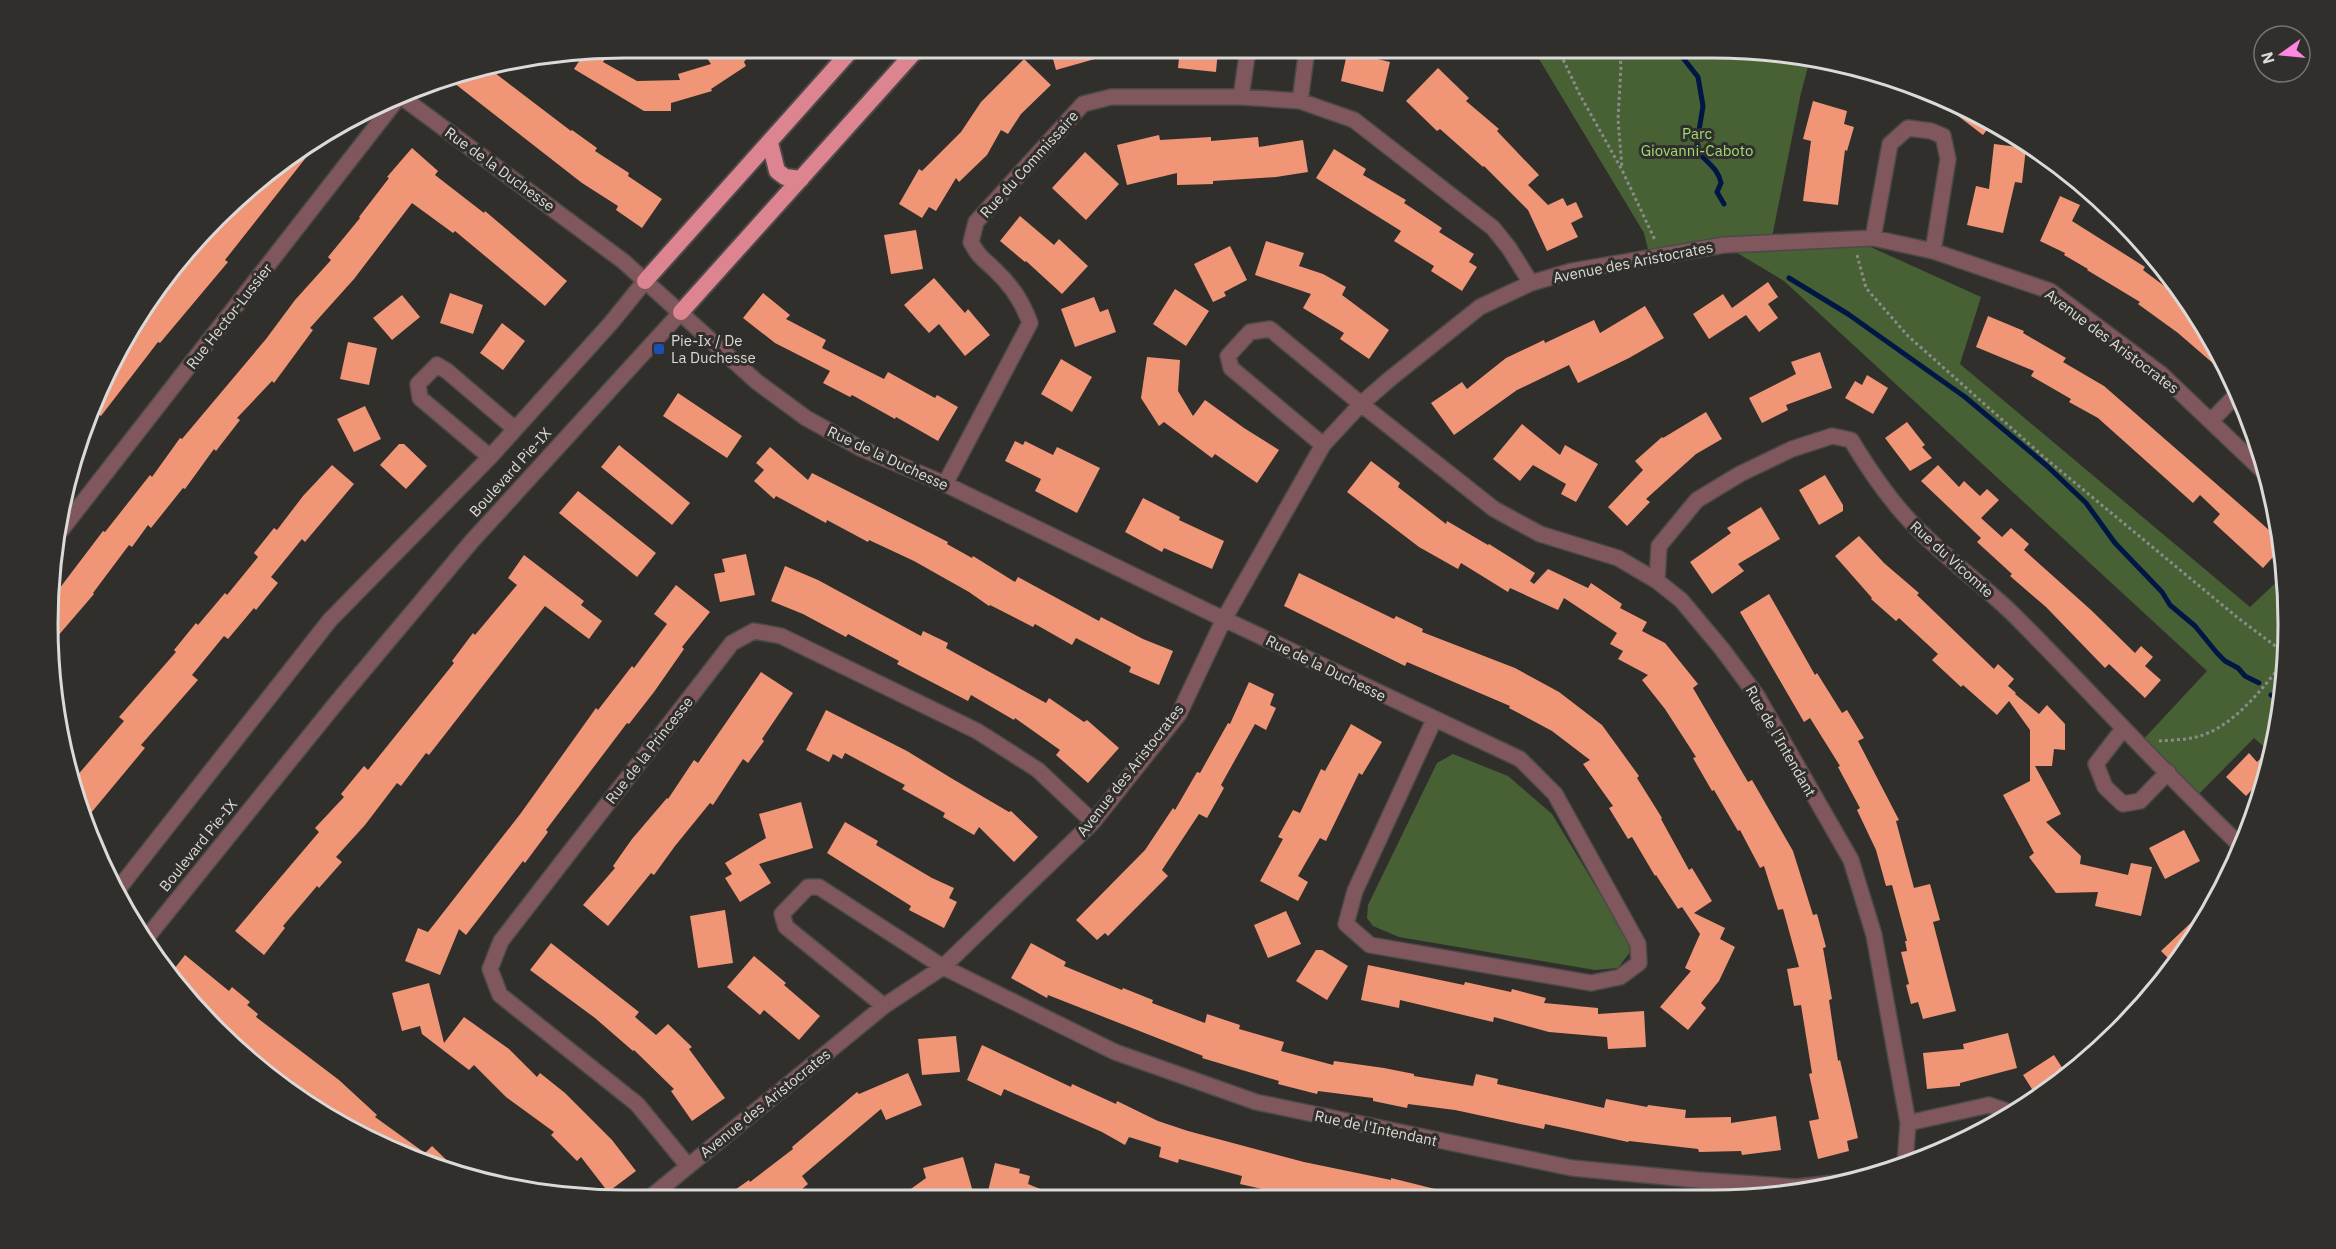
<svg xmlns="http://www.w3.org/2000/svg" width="2336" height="1249" font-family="'IBM Plex Sans',sans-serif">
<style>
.green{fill:#476135}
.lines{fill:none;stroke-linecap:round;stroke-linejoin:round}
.stream{stroke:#001746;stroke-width:5}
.building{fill:#f09676}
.minor-casing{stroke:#4b4a48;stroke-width:18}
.tertiary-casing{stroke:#4b4a48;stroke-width:18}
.trunk-casing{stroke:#4b4a48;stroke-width:20}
.path{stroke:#8c8b89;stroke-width:3;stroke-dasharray:3 3;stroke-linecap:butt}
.minor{stroke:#7f575c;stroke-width:15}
.tertiary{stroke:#7f575c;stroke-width:15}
.trunk{stroke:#dc8490;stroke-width:16}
.transit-dot{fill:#1a4fb4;stroke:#302f2c;stroke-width:2}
.labels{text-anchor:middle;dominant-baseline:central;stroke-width:6;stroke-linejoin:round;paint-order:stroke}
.park-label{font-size:15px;fill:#a1dd75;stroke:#302f2c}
.street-label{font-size:15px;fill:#dbdad8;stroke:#302f2c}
.poi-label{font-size:15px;fill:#dbdad8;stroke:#302f2c;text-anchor:start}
.rim{fill:none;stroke:#dbdad8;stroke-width:3}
</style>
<rect width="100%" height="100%" fill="#302f2c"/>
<!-- green -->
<path class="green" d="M1533 49H1749L1810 59 1801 93 1771 242 1853 239 1981 297 1960 364 2250 607 2284 575 2287 663 2272 754 2254 738 2193 800 2139 744 2207 671 1784 281 1724 245 1650 257 1644 233Z
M1453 754 1508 776 1552 814 1633 948 1618 968 1595 970 1399 937 1373 926 1367 918 1368 905 1437 763Z"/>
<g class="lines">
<!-- stream -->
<path class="stream" d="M1676 49 1698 77 1703 106 1696 149C1705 162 1718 167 1721 183L1717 192 1724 204
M1789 278 1848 314 1965 397 2047 466 2086 503 2115 543 2162 592 2170 605 2195 626 2217 653 2225 661 2238 668 2245 676 2259 683
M2271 695 2281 700"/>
</g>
<!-- building -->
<path class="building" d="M722 48H754L744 62 746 66 711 89 712 91 671 103V111H644L574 69 583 55 611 50 603 62 637 81 680 80 678 74 711 64 707 58Z
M1050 48 1116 49V53L1056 70Z
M1180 49H1218L1216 72 1178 68Z
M1348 49H1371L1369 57 1390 62 1383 92 1341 81Z
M1024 59 1051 85 1021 114 1008 134 1001 130 987 155 959 182 956 178 936 211 929 207 922 218 899 204 919 169 922 171 961 132 981 102Z
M1438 68 1469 98 1466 101 1499 129 1497 131 1539 175 1528 185 1548 205 1563 198 1567 206 1576 202 1583 217 1571 223 1578 237 1547 251 1528 210 1484 166 1483 167 1440 129 1437 131 1406 101Z
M491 70 571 131 572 130 597 148 595 151 629 173 628 176 662 199 642 228 616 210 618 206 582 183 454 83 460 75Z
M1813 101 1847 111 1844 124 1854 127 1847 151 1845 150 1838 205 1803 201 1811 141 1803 139Z
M1948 101 1967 108 1992 123 1983 135 1945 106Z
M1159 135 1160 140 1211 137V141L1258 137 1259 147 1303 140 1308 172 1276 177 1213 181V184L1177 185V173L1127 185 1117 145Z
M1994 144 2026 148 2022 183 2015 182 2003 233 1967 225 1976 186 1989 189Z
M316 145 225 260 228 262 160 343 158 342 101 416 96 413 134 329 196 250 273 167Z
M412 148 438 171 435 175 484 213 485 211 567 281 545 306 455 231 453 233 412 203 354 279 310 328 313 330 274 383 272 381 237 418 240 420 216 451 214 449 185 489 183 488 151 528 148 525 132 547 129 545 93 593 94 594 51 644 56 593 103 531 105 532 150 475 152 477 180 438 182 439 266 339 295 300 331 260 328 257 360 218 359 217 389 178 387 177Z
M1334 149 1366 169 1363 175 1406 200 1404 203 1442 228 1439 232 1474 254 1469 262 1477 267 1462 291 1431 271 1434 266 1394 241 1401 231 1316 178Z
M1085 152 1119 184 1086 220 1052 188Z
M2060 196 2080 205 2072 221 2145 267 2143 270 2187 303 2211 337 2230 378 2178 333 2138 304 2140 302 2087 270 2088 269 2064 255 2065 253 2040 241Z
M1020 216 1054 245 1059 239 1088 266 1062 294 1026 261 1025 262 1000 241Z
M916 230 923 269 891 274 884 235Z
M1266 241 1304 253 1299 266 1323 274 1346 287 1342 295 1389 330 1369 359 1340 339 1344 333 1303 308 1311 294 1255 275Z
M1230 246 1247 280 1224 292 1226 296 1213 302 1194 264Z
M934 278 965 313 968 309 990 335 965 356 939 324 929 333 904 305Z
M1768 282 1778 297 1768 304 1778 318 1759 332 1746 315 1709 339 1693 314 1723 294 1732 308Z
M1175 289 1209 311 1186 346 1153 324Z
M450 293 483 305 473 334 440 323Z
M763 293 790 315 786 319 826 340 822 348 884 379 888 372 935 398 937 395 958 407 938 441 896 417 895 419 852 395 850 397 823 383 830 371 775 343 743 318Z
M402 295 420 317 392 340 373 318Z
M1094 297 1100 312 1108 309 1116 332 1075 347 1061 309Z
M1645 306 1664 338 1629 358 1578 383 1569 365 1517 390 1454 435 1431 403 1462 382 1467 389 1506 358 1544 340 1545 343 1594 320 1600 333Z
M1988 316 2024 331 2023 333 2066 358 2063 362 2104 386 2260 522 2281 541 2282 547 2263 568 2213 522 2220 514 2200 495 2193 503 2098 418 2069 402 2071 399 2031 376 2034 371 1976 347Z
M502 323 525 341 503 370 480 353Z
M348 342 377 348 369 385 340 379Z
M1820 352 1832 388 1786 405 1788 410 1762 423 1749 398 1796 374 1791 362Z
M1147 357 1180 360 1178 391 1193 416 1205 400 1244 428 1279 450 1257 483 1215 454 1212 458 1164 422 1159 426 1141 398Z
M1061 359 1092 377 1072 412 1041 394Z
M1867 375 1888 388 1873 414 1845 398 1855 381 1862 385Z
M678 393 742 436 727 458 663 416Z
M365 406 381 439 354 452 337 419Z
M1706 412 1722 439 1696 454 1646 499 1650 502 1627 526 1608 507 1643 470 1635 461 1662 437 1663 438Z
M1907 422 1925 445 1922 447 1932 458 1910 471 1885 438Z
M1522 424 1560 455 1565 445 1598 464 1576 502 1561 494 1566 484 1533 465 1520 481 1493 459Z
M1015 441 1023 445 1025 441 1053 455 1057 447 1100 468 1077 513 1035 491 1041 479 1005 461Z
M399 444H404L427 466 406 489 380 465Z
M619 445 690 503 672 525 601 467Z
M770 447 808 480 812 473 948 542 947 544 972 558 973 556 1015 582 1018 577 1099 621 1101 617 1143 639 1173 651 1159 685 1129 672 1131 667 1076 638 1072 645 1035 624 1033 627 990 605 989 606 969 592 914 561 869 540 868 542 827 520 826 523 776 496 774 499 754 481 764 470 756 463Z
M1371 461 1400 483 1398 487 1446 524 1447 521 1488 545 1489 544 1535 573 1530 581 1534 584 1548 569 1588 588 1591 583 1622 604 1620 608 1647 622 1642 631 1665 643 1698 684 1693 688 1748 782 1752 780 1793 851 1813 915 1817 914 1826 947 1823 948 1832 999 1829 1000 1838 1061 1840 1060 1858 1138 1847 1141 1849 1151 1818 1159 1809 1121 1819 1119 1809 1074 1812 1073 1801 1005 1794 1006 1787 969 1799 967 1783 909 1778 910 1764 866 1760 868 1740 830 1738 831 1714 790 1712 791 1693 758 1696 757 1665 709 1642 680 1648 675 1618 659 1623 651 1610 644 1617 633 1564 598 1558 610 1510 588 1508 592 1461 563 1458 569 1419 547 1347 492Z
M332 465 354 484 305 542 302 539 271 577 278 583 256 610 254 608 228 639 224 636 192 675 198 680 141 745 145 748 86 819 76 777 124 721 119 717 176 652 174 650 196 623 198 625 225 593 227 595 258 557 254 553 274 528 277 530 303 496Z
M1938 465 1959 487 1964 481 1980 496 1987 489 1999 500 1981 518 2002 537 2011 528 2029 544 2024 550 2091 610 2135 653 2141 646 2153 657 2145 666 2161 680 2145 698 2109 664 2105 668 2046 607 2010 576 2012 574 1977 542 1981 538 1921 481Z
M1825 475 1843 505V511L1819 525 1799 490Z
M578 491 656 553 637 577 559 513Z
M1143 498 1180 517 1179 520 1224 541 1212 569 1164 548 1162 552 1125 532Z
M1761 507 1780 539 1738 564 1744 571 1712 594 1690 562 1731 533 1727 528Z
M1859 536 1884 563 1919 593 1917 595 1994 669 1998 664 2014 679 2008 686 2016 693 2015 694 2039 714 2047 705 2065 724V750L2054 749 2052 766H2035L2061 814 2046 822 2081 856 2080 864 2128 875 2131 863 2152 867 2141 916 2095 906 2098 892 2056 893 2029 857 2034 853 2003 795 2030 781V730L2009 701 1997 715 1963 685 1961 687 1932 660 1938 654 1899 618 1896 621 1871 599 1872 598 1835 556Z
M746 554 755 595 720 602 714 574 725 572 722 559Z
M524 555 584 601 581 605 602 621 589 639 545 606 429 755 426 753 401 786 397 783 365 825 336 857 342 862 319 888 317 886 283 926 285 928 264 955 235 931 319 832 315 828 344 797 341 794 364 766 368 770 454 663 452 661 473 633 475 635 517 585 508 578Z
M785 566 818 580 921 636 923 631 948 643 946 648 1046 703 1049 698 1084 722 1087 720 1119 748 1088 783 1056 755 1060 750 1015 718 1014 720 971 695 968 701 897 664 899 661 848 634 846 637 803 614 771 601Z
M1299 573 1394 619 1396 616 1423 629 1422 632 1515 668 1559 692 1602 725 1639 776 1637 778 1662 818 1661 819 1689 870 1692 868 1712 901 1694 913 1725 928 1720 939 1735 947 1719 981 1701 1003 1706 1008 1688 1030 1660 1007 1691 971 1685 968 1700 934 1682 907 1678 909 1656 875 1655 876 1632 837 1628 839 1609 808 1613 806 1583 764 1590 760 1552 731 1509 708 1510 706 1407 662 1405 666 1284 606Z
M676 585 710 612 682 647 684 649 654 692 629 724 627 723 546 830 548 832 525 863 523 861 466 935 459 929 440 975 405 961 418 928 428 932 521 813 596 708 598 710 632 666 634 668 667 624 654 614Z
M1769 594 1815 675 1817 673 1842 713 1847 710 1864 738 1858 741 1899 820 1896 821 1914 888 1930 884 1940 920 1933 922 1956 1011 1923 1019 1918 1002 1911 1004 1906 985 1909 984 1901 952 1907 951 1905 941H1907L1892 885 1886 886 1876 850 1857 810 1860 808 1838 767 1840 766 1810 718 1804 722 1740 612Z
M761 672 793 693 762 739 764 741 748 763 743 759 713 805 710 803 675 846 654 875 651 873 608 926 583 905 615 868 613 866 632 839 667 798 668 799 694 760 698 763Z
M1249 682 1274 694 1270 705 1276 708 1266 730 1255 724 1221 785 1224 788 1207 818 1199 814 1162 870 1168 876 1108 936 1105 933 1097 940 1076 920 1145 850 1173 808 1175 810 1197 772 1200 773 1228 723 1230 724Z
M826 710 907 751 951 778 1009 812 1011 811 1038 837 1014 862 979 827 974 835 943 817 945 813 902 789 905 785 845 753 842 759 833 754 829 762 806 750Z
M1351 724 1382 742 1362 775 1359 773 1326 841 1320 838 1298 876 1308 882 1298 901 1260 881 1283 839 1278 837 1293 810 1300 813 1321 769 1325 771Z
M2273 746 2268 773 2246 796 2226 777 2249 753 2257 762Z
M801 802 813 848 759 864 771 883 740 902 725 878 732 874 725 863 766 838 759 814Z
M845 822 878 841 876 845 932 878 954 888 949 898 957 902 944 928 909 910 911 906 827 853Z
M2184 830 2200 861 2165 879 2149 848Z
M725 910 733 963 698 968 690 916Z
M1286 911 1301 944 1268 958 1254 925Z
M2196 918 2200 922 2173 963 2161 951Z
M551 943 639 1012 635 1017 656 1035 668 1024 692 1047 689 1049 725 1098 692 1121 671 1091 674 1089 634 1050 633 1051 595 1018 530 970Z
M1031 943 1066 962 1064 966 1122 990 1123 988 1153 1000 1152 1003 1205 1023 1207 1014 1240 1025 1239 1029 1284 1042 1281 1051 1333 1065 1334 1061 1384 1068 1414 1074V1076L1473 1086 1476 1074 1498 1079 1497 1084 1604 1108 1606 1099 1647 1107 1648 1105 1686 1110 1685 1118 1731 1117V1123L1776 1116 1781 1150 1742 1155 1741 1151 1699 1152 1698 1149 1629 1141 1628 1142 1545 1124 1544 1129 1455 1110 1408 1104 1407 1108 1373 1101V1098L1318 1091 1317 1094 1278 1084 1279 1081 1202 1058 1203 1056 1048 995 1047 998 1011 978Z
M1316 950H1322L1348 966 1327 1000 1296 981Z
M185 955 229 991 232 987 250 1002 247 1005 258 1014 256 1017 339 1080 377 1115 375 1117 425 1153 432 1146 464 1177 369 1141 345 1127 319 1102 316 1105 287 1084 288 1082 247 1052 191 1005 171 973Z
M754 956 786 983 784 985 820 1016 799 1040 764 1010 760 1015 727 987Z
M1368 965 1464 985 1465 982 1511 992 1512 989 1546 998 1544 1003 1598 1008V1014L1644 1011 1646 1047 1608 1049 1607 1037 1549 1032 1494 1017 1493 1022 1400 1000 1399 1008 1361 1000Z
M429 983 444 1043 464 1017 509 1049 537 1077 540 1073 565 1093 612 1140 636 1171 608 1192 581 1157 577 1161 551 1135 554 1132 506 1097 474 1065 469 1070 422 1034 420 1026 402 1031 392 993Z
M2008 1033 2017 1068 1960 1083V1086L1927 1089 1923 1053 1964 1049 1963 1044Z
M956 1036 960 1072 922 1075 918 1039Z
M982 1045 1071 1087 1072 1084 1116 1104 1117 1101 1158 1121 1188 1131 1304 1162 1391 1180V1178L1447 1192V1197L1301 1198 1240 1184 1242 1176 1179 1159 1178 1163 1159 1157 1161 1147 1129 1137 1125 1145 1102 1132 1004 1089 1001 1096 967 1080Z
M2054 1055 2068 1077 2037 1097 2023 1075Z
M908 1073 922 1105 886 1120 881 1109 802 1176 808 1184 790 1199H722L749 1180 750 1182 793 1149 792 1147 857 1092 859 1094Z
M963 1157 975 1199H897L926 1178 923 1168Z
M995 1163 1020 1169 1019 1173 1030 1176 1028 1184 1062 1198 986 1199Z"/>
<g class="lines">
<defs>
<path id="minor" d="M1241 97 1248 49
M403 98 623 261 757 382 806 418 860 448 945 484 1209 612 1520 759 1555 794 1638 944 1639 963 1620 977 1591 983 1370 945 1346 924 1355 891 1434 720
M1300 101 1307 49
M1873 238 1890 144 1908 128 1931 131 1943 136 1948 159 1933 251
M2211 421 2237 394
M1323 445 1231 368 1228 356 1250 332 1270 329 1361 404 1494 509 1540 534 1618 558 1657 581 1681 600 1722 649 1757 696 1851 860 1874 935 1908 1123 1905 1164
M490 457 420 398 418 384 437 365 447 371 515 429
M945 484 1030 323C1023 303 1012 286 996 271 983 258 980 259 971 242L976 222 1083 104 1111 97H1241L1300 101 1354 120 1493 228 1509 248 1531 283
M62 529 395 102
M1657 581 1659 546 1697 500 1740 474 1792 449 1832 436 1851 440C1868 468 1887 497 1910 521 1944 558 1986 586 2021 622 2095 697 2165 774 2241 846
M2123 729 2096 764 2105 787 2123 804 2140 801 2168 772
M884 1006 786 927 782 914 808 887H819L943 967 1115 1052 1256 1102 1572 1168 1698 1180 1796 1187 1835 1183
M1908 1123 1989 1105 2010 1112
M688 1166 637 1104 500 995 490 969 501 941 732 643 754 631 781 636 977 731 1038 770 1093 822
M647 1200 884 1006 943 967 1093 822 1179 714 1224 619 1323 445 1361 404 1391 378 1480 307 1531 283 1572 271 1724 245 1873 238 1933 251 2050 291 2161 374 2265 473"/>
<path id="tertiary" d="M119 888 330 620 490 457 611 323 645 281
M148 936 337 702 472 541 681 312"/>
<path id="trunk" d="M770 143 777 171 785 177 801 179
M645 281 853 48
M681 312 918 48"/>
</defs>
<!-- minor casing -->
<use href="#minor" class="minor-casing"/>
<!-- tertiary casing -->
<use href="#tertiary" class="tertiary-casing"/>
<!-- trunk casing -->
<use href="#trunk" class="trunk-casing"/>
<!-- path -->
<path class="path" d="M1558 49 1580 95 1622 170 1655 240
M1619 49 1621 66 1618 119 1622 168
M1857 255 1866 288 1908 336 2045 458 2238 618 2286 654
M2159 741C2171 740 2185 740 2196 737 2234 728 2264 686 2287 658"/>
<!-- minor -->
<use href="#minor" class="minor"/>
<!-- tertiary -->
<use href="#tertiary" class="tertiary"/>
<!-- trunk -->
<use href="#trunk" class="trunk"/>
</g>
<!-- markers -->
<rect class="transit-dot" x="653" y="343" width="12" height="12" rx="3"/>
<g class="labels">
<!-- park labels -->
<g class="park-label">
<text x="1697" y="133">Parc<tspan x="1697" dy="17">Giovanni-Caboto</tspan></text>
</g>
<!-- street labels -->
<g class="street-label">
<text transform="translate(1029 164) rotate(-48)">Rue du Commissaire</text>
<text transform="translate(500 169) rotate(36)">Rue de la Duchesse</text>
<text transform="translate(1633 262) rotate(-11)">Avenue des Aristocrates</text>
<text transform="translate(229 316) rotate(-52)">Rue Hector-Lussier</text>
<text transform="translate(2112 341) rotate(37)">Avenue des Aristocrates</text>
<text transform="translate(888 458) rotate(25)">Rue de la Duchesse</text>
<text transform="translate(510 472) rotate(-48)">Boulevard Pie-IX</text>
<text transform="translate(1952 559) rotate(42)">Rue du Vicomte</text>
<text transform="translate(1326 668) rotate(26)">Rue de la Duchesse</text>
<text transform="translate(1781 741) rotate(60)">Rue de l'Intendant</text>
<text transform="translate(649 750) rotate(-52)">Rue de la Princesse</text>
<text transform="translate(1130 770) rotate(-52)">Avenue des Aristocrates</text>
<text transform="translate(198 845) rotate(-51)">Boulevard Pie-IX</text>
<text transform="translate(765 1103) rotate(-39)">Avenue des Aristocrates</text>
<text transform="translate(1376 1128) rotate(12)">Rue de l'Intendant</text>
</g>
<!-- poi labels -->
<g class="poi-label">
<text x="671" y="340">Pie-Ix / De<tspan x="671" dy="17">La Duchesse</tspan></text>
</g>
</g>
<!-- crop -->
<path d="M0 0H2336V1249H0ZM624 58H1712A566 566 0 0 1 2278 624V624A566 566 0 0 1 1712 1190H624A566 566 0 0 1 58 624V624A566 566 0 0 1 624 58Z" fill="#302f2c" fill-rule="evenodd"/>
<path class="rim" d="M624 58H1712A566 566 0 0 1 2278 624V624A566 566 0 0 1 1712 1190H624A566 566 0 0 1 58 624V624A566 566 0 0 1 624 58Z"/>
<!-- north arrow -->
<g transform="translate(2282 54) rotate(255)"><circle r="28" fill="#302f2c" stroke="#747371" stroke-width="1.5"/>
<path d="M0-4.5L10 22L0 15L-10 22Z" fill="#fe85e0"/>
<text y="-9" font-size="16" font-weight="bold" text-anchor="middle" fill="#dbdad8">N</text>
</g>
</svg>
